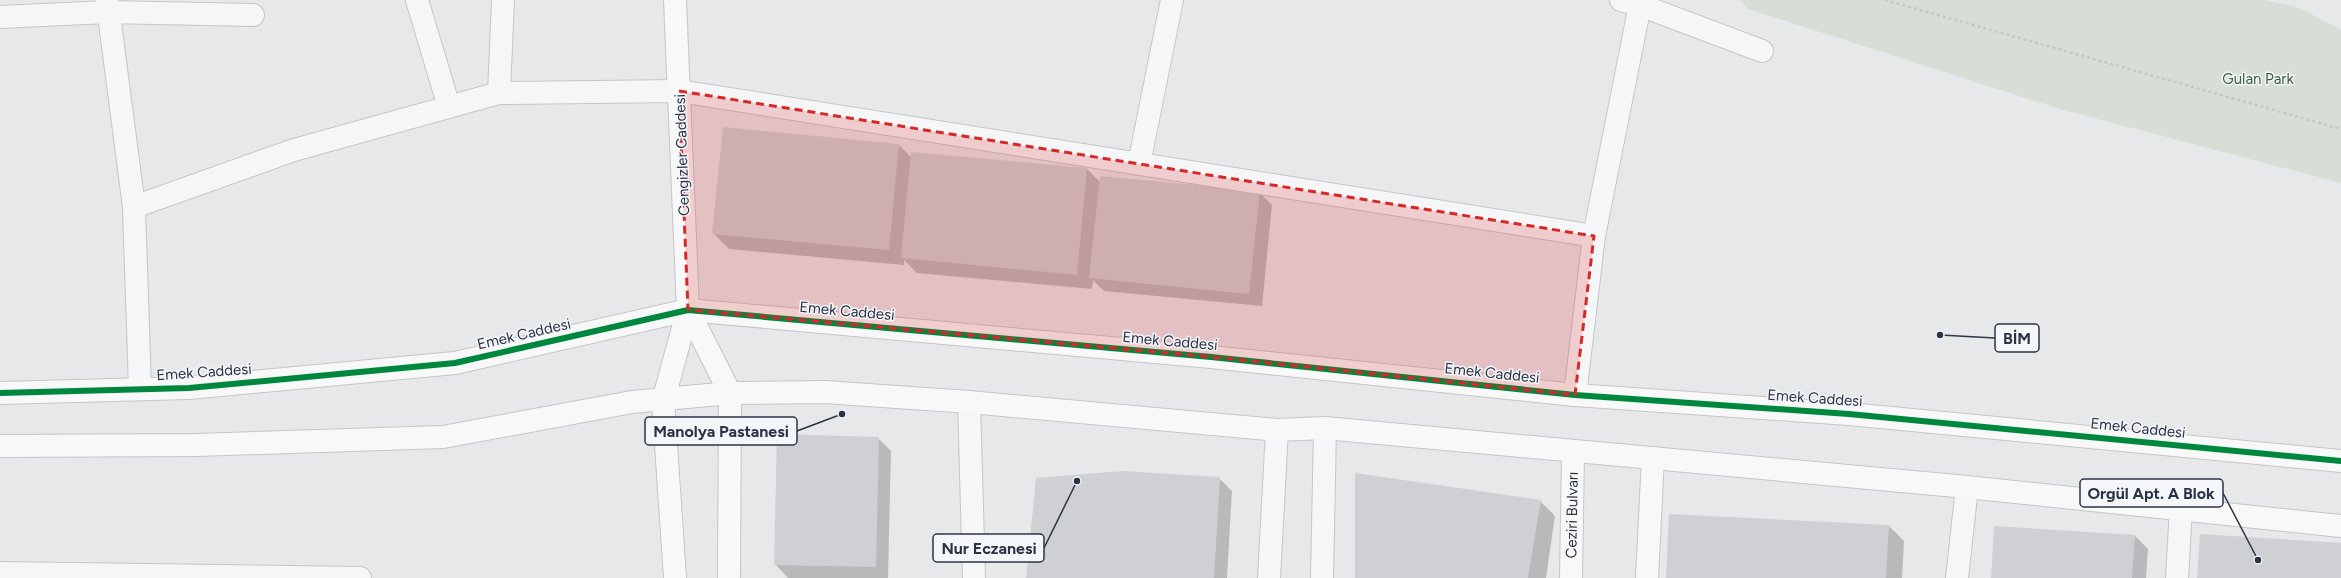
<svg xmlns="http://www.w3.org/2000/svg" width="2341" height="578" font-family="Figtree,sans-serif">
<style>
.green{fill:#d6ded6}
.shadow{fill:#0003}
.building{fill:#ced0d3}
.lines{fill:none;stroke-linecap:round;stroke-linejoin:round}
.street-casing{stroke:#c4c6c8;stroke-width:24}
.secondary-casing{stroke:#c4c6c8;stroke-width:24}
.path{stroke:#c5c6ca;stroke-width:2.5;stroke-dasharray:3 3;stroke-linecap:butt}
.street{stroke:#f5f6f7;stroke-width:22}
.secondary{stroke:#f8f8f8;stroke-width:22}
.cycleway-casing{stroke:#f4f6f9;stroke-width:8}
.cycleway{stroke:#00873e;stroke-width:6}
.marked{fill:#d62828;fill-opacity:0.2;stroke:#d62828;stroke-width:3;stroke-dasharray:8 5;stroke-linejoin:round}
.labels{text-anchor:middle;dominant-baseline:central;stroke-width:3;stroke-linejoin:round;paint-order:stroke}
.park-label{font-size:15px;fill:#3f6138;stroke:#f4f6f9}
.street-label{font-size:15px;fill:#2b3445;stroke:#f4f6f9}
.leader{fill:none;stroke:#2b3445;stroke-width:1.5}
.callout-dot{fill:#2b3445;stroke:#f4f6f9;stroke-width:1.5}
.callout{fill:#f4f6f9;stroke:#2b3445;stroke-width:1.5}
.callout-label{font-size:16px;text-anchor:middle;font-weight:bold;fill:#2b3445}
</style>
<rect width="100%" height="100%" fill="#e6e8ea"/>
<!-- green -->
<path class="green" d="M1740 0H2265L2300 8 2341 30V183L2060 109 1748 9Z"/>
<!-- shadow -->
<path class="shadow" d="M899 145 911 157 912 153 1087 169 1100 182 1259 192 1272 205 1262 306 1104 291 1093 280 1092 289 917 273 904 260V265L729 249 713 233Z
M878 438 891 451 888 578H788L775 564Z
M1219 478 1232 491 1227 578H1027Z
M1540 501 1555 516 1546 578H1356Z
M1889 526 1904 541 1902 578H1667Z
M2135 536 2148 549 2146 578H1992Z"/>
<!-- building -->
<path class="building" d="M723 127 899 144 889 250 712 234Z
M911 152 1087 168 1077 275 901 258Z
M1100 176 1260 191 1249 294 1089 278Z
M777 434 879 437 876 567 774 565Z
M1122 471 1220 477 1214 578H1026L1036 478Z
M1355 473 1541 500 1528 578H1355Z
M1669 514 1889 525 1886 578H1666Z
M1994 526 2135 535 2132 578H1991Z
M2200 534 2341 543V578H2197Z"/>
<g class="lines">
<defs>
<path id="street" d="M107 0 134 207
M417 0 449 107
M1621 0 1640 5 1762 51
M0 17 107 12 253 15
M499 93 503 0
M1139 164 1172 0
M140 389 134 207 294 150 499 93 679 91 1594 236 1640 5
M1575 395 1594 236
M969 402 974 578
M0 573 360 578
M1269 578 1277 430
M1322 578 1325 428
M1957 578 1967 487
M2177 578 2181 508"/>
<g id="secondary">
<path d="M688 310 730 393 729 578"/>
<path d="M0 393 189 388 455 363 688 310 1211 357 1575 395 1849 414 2341 461"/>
<path d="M0 446 196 445 443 437 632 402 730 393 825 392 969 402 1277 430 1325 428 1967 487 2341 526"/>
<path d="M675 578 663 401 688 310 675 0"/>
<path id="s1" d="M1571 578 1573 453"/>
<path d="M1647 578 1653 458"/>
</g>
</defs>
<!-- street casing -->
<use href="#street" class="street-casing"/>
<!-- secondary casing -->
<use href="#secondary" class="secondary-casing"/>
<!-- path -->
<path class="path" d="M1885 0 2341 129"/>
<!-- street -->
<use href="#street" class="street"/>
<!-- secondary -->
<use href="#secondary" class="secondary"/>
<defs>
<path id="cycleway" d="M0 393 189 388 455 363 688 310 1211 357 1575 395 1849 414 2341 461"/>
</defs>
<!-- cycleway casing -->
<use href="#cycleway" class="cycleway-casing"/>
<!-- cycleway -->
<use href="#cycleway" class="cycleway"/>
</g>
<!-- marked area -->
<path class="marked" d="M679 91 1594 236 1575 395 1211 357 688 310Z"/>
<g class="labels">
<!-- park labels -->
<g class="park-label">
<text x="2258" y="79">Gulan Park</text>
</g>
<!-- street labels -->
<g class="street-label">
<text transform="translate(682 155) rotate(-92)">Cengizler Caddesi</text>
<text transform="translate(847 311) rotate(5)">Emek Caddesi</text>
<text transform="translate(524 334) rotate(-13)">Emek Caddesi</text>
<text transform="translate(1170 341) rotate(5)">Emek Caddesi</text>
<text transform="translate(204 372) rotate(-4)">Emek Caddesi</text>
<text transform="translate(1492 373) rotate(6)">Emek Caddesi</text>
<text transform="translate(1815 398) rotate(4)">Emek Caddesi</text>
<text transform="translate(2138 428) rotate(6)">Emek Caddesi</text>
<text stroke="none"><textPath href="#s1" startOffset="63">Ceziri Bulvarı</textPath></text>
</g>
</g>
<!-- callouts -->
<path class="leader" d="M1940 335L1995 338M842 414L797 431M2258 560L2223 493M1077 481L1044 548"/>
<g class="callout-dot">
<circle cx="1940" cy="335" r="4"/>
<circle cx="842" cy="414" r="4"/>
<circle cx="2258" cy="560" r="4"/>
<circle cx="1077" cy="481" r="4"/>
</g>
<g class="callout">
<rect x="1995" y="324" width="44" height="28" rx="4"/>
<rect x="645" y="417" width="152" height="28" rx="4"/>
<rect x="2080" y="479" width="143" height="28" rx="4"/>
<rect x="933" y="534" width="111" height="28" rx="4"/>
</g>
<g class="callout-label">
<text x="2017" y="344">BİM</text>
<text x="721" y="437">Manolya Pastanesi</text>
<text x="2151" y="499">Orgül Apt. A Blok</text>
<text x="989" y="554">Nur Eczanesi</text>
</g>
</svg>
